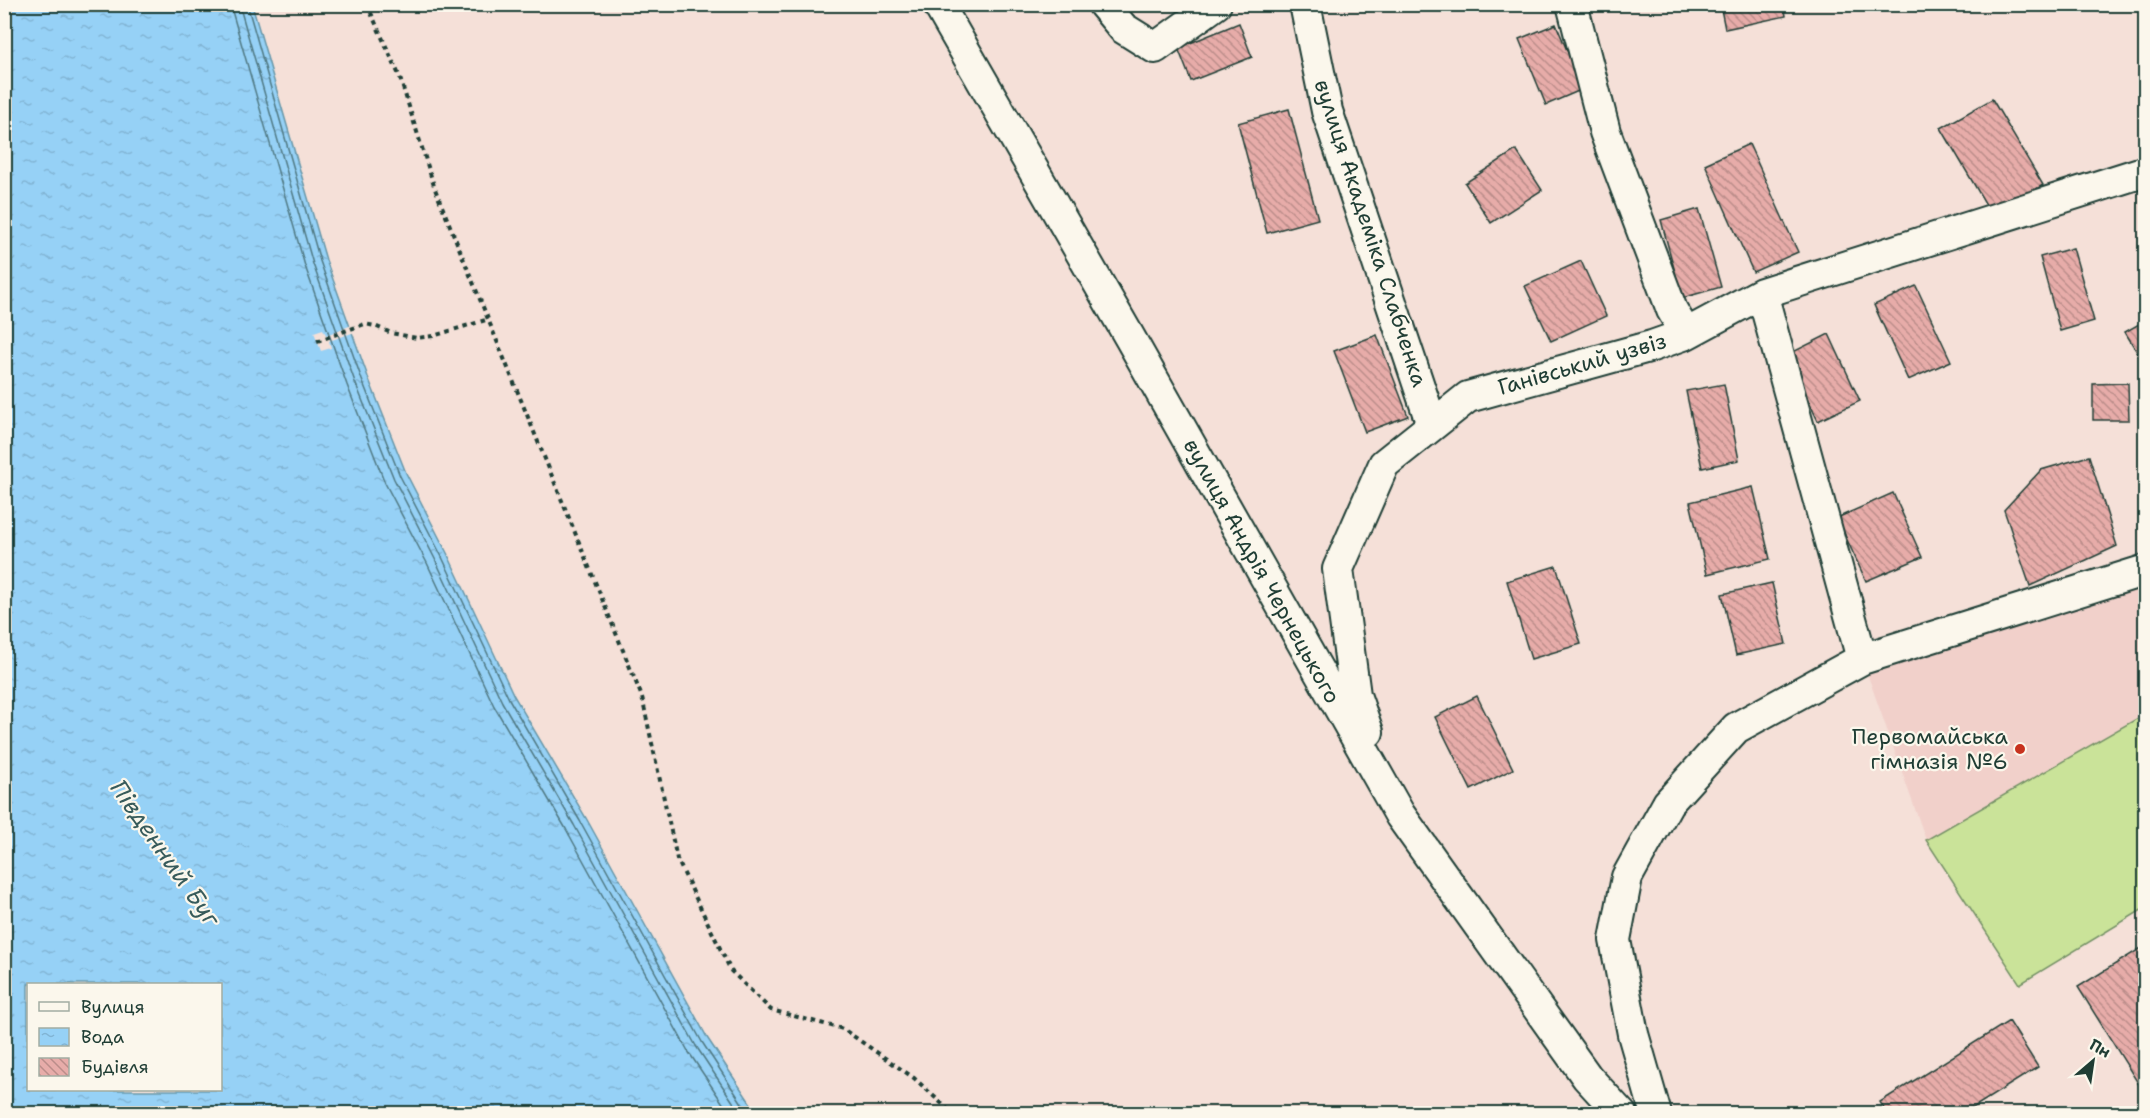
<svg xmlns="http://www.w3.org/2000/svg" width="2150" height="1118" font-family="'Shantell Sans',sans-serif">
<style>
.built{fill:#f1d0ca}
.pitch{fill:#cae399;stroke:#749066;stroke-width:1.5}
.water{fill:url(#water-ripples);stroke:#6696a8;stroke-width:1.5;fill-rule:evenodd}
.pier{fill:#f5e0d8}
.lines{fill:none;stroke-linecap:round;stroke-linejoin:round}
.shore{stroke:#4f7882;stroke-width:1.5}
.building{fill:url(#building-back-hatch);stroke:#1f3d34;stroke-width:1.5}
.minor-casing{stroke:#1f3d34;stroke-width:34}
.path{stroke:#1f3d34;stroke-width:4;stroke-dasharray:4.5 4.5;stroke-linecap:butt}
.minor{stroke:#fbf7ec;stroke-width:30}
.poi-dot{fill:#c8321e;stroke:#fbf7ec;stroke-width:2}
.labels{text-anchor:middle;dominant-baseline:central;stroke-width:4.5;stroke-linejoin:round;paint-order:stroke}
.street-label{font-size:22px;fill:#1f3d34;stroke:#fbf7ec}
.poi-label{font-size:22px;fill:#1f3d34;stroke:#fbf7ec;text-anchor:end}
.water-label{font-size:24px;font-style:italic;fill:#375b5b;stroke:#fbf7ec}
</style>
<defs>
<pattern id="water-ripples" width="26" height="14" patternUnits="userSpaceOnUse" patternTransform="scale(1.5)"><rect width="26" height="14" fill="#96d1f6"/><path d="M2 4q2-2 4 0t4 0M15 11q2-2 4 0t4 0" fill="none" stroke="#81b4d4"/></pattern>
<pattern id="building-back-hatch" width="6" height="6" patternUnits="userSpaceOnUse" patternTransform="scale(1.5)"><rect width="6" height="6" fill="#e7aca9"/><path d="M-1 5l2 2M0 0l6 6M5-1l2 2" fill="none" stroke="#bb8d8a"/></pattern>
</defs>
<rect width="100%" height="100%" fill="#f5e0d8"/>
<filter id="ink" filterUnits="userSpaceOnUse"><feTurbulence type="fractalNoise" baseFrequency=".0167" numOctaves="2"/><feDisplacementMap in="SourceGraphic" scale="12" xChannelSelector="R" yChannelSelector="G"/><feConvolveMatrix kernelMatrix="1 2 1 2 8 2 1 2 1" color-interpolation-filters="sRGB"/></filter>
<g filter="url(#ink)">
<!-- built -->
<path class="built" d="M2145 570V908L2020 984 1926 840 1862 659Z"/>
<!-- pitch -->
<path class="pitch" d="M2145 714V908L2020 984 1926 840Z"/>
<!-- water -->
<path class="water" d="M5 5H252L326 260 368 377 406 473 447 553 514 696 586 818 708 1039 757 1113 5 1114ZM28 984H220V1090H28Z"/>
<!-- pier -->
<path class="pier" d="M352 325 355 332 329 341 331 348 321 351 314 332 323 329 326 335Z"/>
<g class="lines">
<!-- shore -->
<path class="shore" d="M230 4 305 266 347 385 385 483 427 563 494 706 566 829 688 1051 730 1114
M239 4 313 264 355 382 394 479 435 559 502 702 574 825 696 1046 741 1114
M247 4 320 261 362 380 400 476 441 555 509 699 580 821 702 1042 749 1114"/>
</g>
<!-- building -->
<path class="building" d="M1720 4H1784L1786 16 1725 29Z
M1239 23 1252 57 1191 81 1178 48Z
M1556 24 1583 89 1546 105 1519 39Z
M1992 99 2043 185 1992 215 1941 128Z
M1289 109 1318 219 1267 233 1238 123Z
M1749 144 1798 252 1753 272 1705 164Z
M1516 150 1542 190 1491 223 1465 183Z
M1699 209 1721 287 1682 298 1661 220Z
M2073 248 2094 321 2060 331 2040 257Z
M1581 261 1606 316 1551 341 1525 286Z
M1916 286 1951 361 1908 380 1874 305Z
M2146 320V367L2125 332Z
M1829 334 1860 401 1818 421 1787 355Z
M1377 335 1408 416 1365 432 1334 351Z
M2128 383 2129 420H2093V384Z
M1724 384 1739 460 1702 468 1686 391Z
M2089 456 2117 546 2030 586 2004 510 2041 470Z
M1753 487 1770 559 1707 574 1690 502Z
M1893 493 1922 557 1866 581 1837 518Z
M1556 566 1581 644 1531 659 1507 581Z
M1772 583 1786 644 1736 655 1722 594Z
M1477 696 1513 769 1471 790 1435 717Z
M2146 945V1096L2078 987Z
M2009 1021 2038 1067 1963 1114H1887L1880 1102Z"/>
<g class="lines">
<defs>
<path id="minor" d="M938 4 1130 338 1400 815 1587 1077 1621 1114
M1103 4 1123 28 1155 48 1216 4
M1305 4 1327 111 1432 425
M1572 4 1605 132 1672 310 1686 334
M1762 293 1862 659
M1368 732 1355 695 1338 569 1384 464 1468 397 1652 346 1686 334 1762 293 2146 171
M1656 1114 1633 1034 1615 940 1627 877 1668 803 1736 728 1862 659 2146 570"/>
</defs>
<!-- minor casing -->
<use href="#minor" class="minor-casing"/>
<!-- path -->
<path class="path" d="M367 4 399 75 435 189 642 697 677 859 731 971 771 1010 843 1029 914 1078 953 1114
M317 341 365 324 375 326 391 333 417 338 433 336 489 319"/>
<!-- minor -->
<use href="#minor" class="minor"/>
</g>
</g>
<!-- markers -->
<circle class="poi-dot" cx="2020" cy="749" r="6"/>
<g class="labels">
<!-- street labels -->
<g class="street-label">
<text transform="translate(1371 233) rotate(72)">вулиця Академіка Слабченка</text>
<text transform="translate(1582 364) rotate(-16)">Ганівський узвіз</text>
<text transform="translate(1262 571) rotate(61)">вулиця Андрія Чернецького</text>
</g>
<!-- poi labels -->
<g class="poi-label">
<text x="2008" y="736">Первомайська<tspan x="2008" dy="25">гімназія №6</tspan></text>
</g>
<!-- water labels -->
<g class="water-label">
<text transform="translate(165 853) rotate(55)">Південний Буг</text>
</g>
</g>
<!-- margin -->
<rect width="2150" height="1118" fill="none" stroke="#fbf7ec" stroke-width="24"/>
<rect x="12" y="12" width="2126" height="1094" fill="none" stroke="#1f3d34" stroke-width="2" filter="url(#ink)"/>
<!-- legend -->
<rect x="27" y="983" width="195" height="108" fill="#fbf7ec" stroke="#a3ada2" stroke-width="1.5"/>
<rect x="39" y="1002" width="30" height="9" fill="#fbf7ec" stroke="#a3ada2" stroke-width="1.5"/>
<text x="81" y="1013" font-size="18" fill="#1f3d34">Вулиця</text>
<rect x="39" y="1028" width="30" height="18" fill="url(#water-ripples)" stroke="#a3ada2" stroke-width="1.5"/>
<text x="81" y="1043" font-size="18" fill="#1f3d34">Вода</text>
<rect x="39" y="1058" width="30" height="18" fill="url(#building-back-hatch)" stroke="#a3ada2" stroke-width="1.5"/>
<text x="81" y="1073" font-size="18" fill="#1f3d34">Будівля</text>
<!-- north arrow -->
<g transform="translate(2093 1061) rotate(29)" stroke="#fbf7ec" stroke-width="4.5" paint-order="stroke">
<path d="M0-4.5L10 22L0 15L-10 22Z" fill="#1f3d34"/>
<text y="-9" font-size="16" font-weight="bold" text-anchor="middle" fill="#1f3d34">Пн</text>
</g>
</svg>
